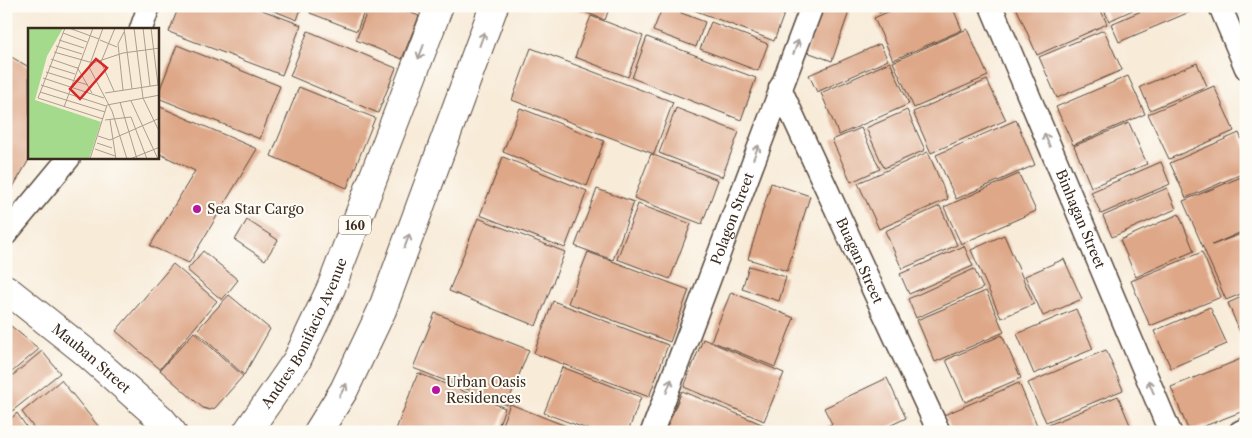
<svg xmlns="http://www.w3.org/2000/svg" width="1252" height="438" font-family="'Libre Caslon Text',serif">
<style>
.building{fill:#dea788}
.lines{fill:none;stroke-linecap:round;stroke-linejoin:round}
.street-casing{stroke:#57473a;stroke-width:25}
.secondary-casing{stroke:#57473a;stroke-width:30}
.primary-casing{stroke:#57473a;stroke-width:30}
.street{stroke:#fff;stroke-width:22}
.secondary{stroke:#fff;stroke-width:28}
.primary{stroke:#fff;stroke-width:28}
.oneway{stroke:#a79f9a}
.poi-dot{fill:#b5179e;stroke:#fdfcf7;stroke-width:2}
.labels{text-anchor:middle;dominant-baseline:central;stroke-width:4;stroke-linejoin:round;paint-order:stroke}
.shield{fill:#fdfcf7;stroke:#75695f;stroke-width:1}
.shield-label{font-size:12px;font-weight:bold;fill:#3b2a1e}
.poi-label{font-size:14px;fill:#3b2a1e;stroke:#fdfcf7;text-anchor:start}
.street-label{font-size:14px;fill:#3b2a1e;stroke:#fdfcf7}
.inset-road{fill:none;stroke:#ac9e8e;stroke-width:1}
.view{fill:#d62828;fill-opacity:0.15;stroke:#d62828;stroke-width:2.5}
.inset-edge{fill:none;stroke:#3b2a1e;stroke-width:2.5}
</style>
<rect width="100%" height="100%" fill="#fdfcf7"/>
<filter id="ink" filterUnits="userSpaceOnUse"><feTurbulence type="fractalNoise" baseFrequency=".02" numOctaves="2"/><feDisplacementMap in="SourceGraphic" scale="10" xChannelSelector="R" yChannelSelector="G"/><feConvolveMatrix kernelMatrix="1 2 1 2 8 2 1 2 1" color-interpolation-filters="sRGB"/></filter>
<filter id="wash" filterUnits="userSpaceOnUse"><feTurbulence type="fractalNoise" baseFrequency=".0096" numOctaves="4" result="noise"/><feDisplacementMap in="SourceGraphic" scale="20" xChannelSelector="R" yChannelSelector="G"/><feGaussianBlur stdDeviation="1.12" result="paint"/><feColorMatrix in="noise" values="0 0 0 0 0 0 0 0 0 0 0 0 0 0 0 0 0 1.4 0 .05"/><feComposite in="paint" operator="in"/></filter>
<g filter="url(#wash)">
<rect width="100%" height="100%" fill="#f8ebd8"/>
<g id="blocks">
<!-- building -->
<path class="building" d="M179 6H252L301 25 282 75 169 32Z
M262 6H302L297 20Z
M313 6H366L357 31 310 13Z
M369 6H393L419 16 402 59 356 40Z
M402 6H422L420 13Z
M569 6H610L605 20Z
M663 6 705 22 696 47 653 31Z
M695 6H763L784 14 774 41 694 10Z
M776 6H796L794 13Z
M823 6H851L832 61 807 52Z
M876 6H895L879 13Z
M901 6H952L962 30 893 60 874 18Z
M1019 6H1099L1107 24 1037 55 1016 7Z
M1102 6H1141L1109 21Z
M1153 6H1190L1192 11 1119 42 1111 24Z
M591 16 643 36 628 77 575 57Z
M711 22 768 44 758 71 700 49Z
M967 29 988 76 914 108 893 62Z
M1104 30 1122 70 1057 98 1039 57Z
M308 31 396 68 378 113 290 76Z
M647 37 756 78 741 120 632 78Z
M880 44 888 60 817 92 809 75Z
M177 45 280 86 260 139 158 98V94Z
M531 48 673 102 654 154 512 100Z
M6 54 29 67 30 158 6 199Z
M890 62 909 104 839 135 821 93Z
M1197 63 1207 86 1150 110 1140 87Z
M1128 76 1145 114 1073 145 1056 107Z
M987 80 1006 120 931 153 913 112Z
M1214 86 1234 131 1169 159 1148 114Z
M299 87 375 118 347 188 271 156Z
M158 106 257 149 189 263 150 246 195 171 158 153Z
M520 108 604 141 587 186 503 152Z
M676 108 739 132 722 177 659 153Z
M907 110 925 150 884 168 866 128Z
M1016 120 1035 165 956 199 936 155Z
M1129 123 1147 164 1091 187 1074 146Z
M861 128 880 169 851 182 832 140Z
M1239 133 1246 149V172L1186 198 1170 163Z
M928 152 948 199 879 229 858 183Z
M651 154 718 180 702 224 634 198Z
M503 157 587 191 565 248 480 215Z
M1161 162 1170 184 1101 214 1091 192Z
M1019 174 1036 211 961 244 944 207Z
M1246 175V230L1212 245 1246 232V292L1226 300 1183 201Z
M771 183 810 196 787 271 748 259Z
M1167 188 1176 209 1112 237 1103 216Z
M597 189 634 202 613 260 575 246Z
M638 204 691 224 670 279 617 259Z
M940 206 957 245 902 269 885 231Z
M1179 214 1194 251 1136 277 1120 240Z
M478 218 565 252 536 326 449 291Z
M247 220 278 240 265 260 235 240Z
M1004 235 1034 304 1001 318 971 250Z
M964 246 973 266 909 294 900 274Z
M203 251 238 280 222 300 187 270Z
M588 252 689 290 670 342 568 303Z
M1202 252 1221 297 1150 326 1131 281Z
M1064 259 1082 299 1043 316 1025 276Z
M173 264 217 301 160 369 116 331Z
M749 266 786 277 779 301 742 289Z
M974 269 983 288 916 318 908 299Z
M986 291 1004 332 935 362 917 320Z
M731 292 794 318 775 367 711 341Z
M229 295 270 329 244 375 196 331Z
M1246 295V347L1228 303Z
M553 301 668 345 649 397 534 353Z
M1210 307 1227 344 1171 368 1154 331Z
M1076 309 1093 349 1034 374 1017 334Z
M435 313 529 350 507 405 413 368Z
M6 322 39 349 6 377Z
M194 332 243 376 215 408 210 410 203 408 160 370Z
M1002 335 1021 378 965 402 946 360Z
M703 339 784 373 764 421 684 387Z
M1106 350 1123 390 1046 422 1028 383Z
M42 351 60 373 6 416V381Z
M1246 357V410L1189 432 1171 387Z
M562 367 641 397 628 432H595L544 413Z
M418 373 505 408 496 432H395Z
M887 378 906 418 877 432H817L832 424 824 408Z
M61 380 103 432H37L22 412Z
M1019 383 1037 425 1022 432H952L944 415Z
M682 391 764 425 761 432H665Z
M1118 396 1133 432H1049L1046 426Z
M510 404 581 432H499Z
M17 413 30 432H6V423Z"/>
</g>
</g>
<g filter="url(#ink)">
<use href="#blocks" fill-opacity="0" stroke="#57473a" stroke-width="1"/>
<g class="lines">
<defs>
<g id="street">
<path id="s1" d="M991 6 1170 432"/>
<path d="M1220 6 1246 68"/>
<path d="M141 29 149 6"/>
<path id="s2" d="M780 88 939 432"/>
<path d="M6 234 69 158"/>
<path id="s3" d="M652 432 812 6"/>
<path d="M1240 432 1246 429"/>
</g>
<g id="secondary">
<path id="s4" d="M6 289 83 350 161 419 172 432"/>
</g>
<g id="primary">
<path id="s5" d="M247 432 297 360 331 288 439 6"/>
<path d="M318 432 344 390 382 310 494 6"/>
</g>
</defs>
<!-- street casing -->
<use href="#street" class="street-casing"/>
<!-- secondary casing -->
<use href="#secondary" class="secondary-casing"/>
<!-- primary casing -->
<use href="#primary" class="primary-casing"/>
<!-- street -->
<use href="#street" class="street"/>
<!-- secondary -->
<use href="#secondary" class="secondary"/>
<!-- primary -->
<use href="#primary" class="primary"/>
</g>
<!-- one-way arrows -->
<defs><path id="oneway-shaft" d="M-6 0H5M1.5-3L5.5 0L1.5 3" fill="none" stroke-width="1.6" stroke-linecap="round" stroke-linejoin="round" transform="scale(1.25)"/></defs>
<g class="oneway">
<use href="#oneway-shaft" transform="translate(482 39) rotate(-70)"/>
<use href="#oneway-shaft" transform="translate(796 47) rotate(-69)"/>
<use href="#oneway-shaft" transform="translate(421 52) rotate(111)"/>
<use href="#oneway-shaft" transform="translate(1047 140) rotate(-113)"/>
<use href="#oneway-shaft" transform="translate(756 152) rotate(-69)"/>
<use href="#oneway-shaft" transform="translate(407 241) rotate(-70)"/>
<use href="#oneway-shaft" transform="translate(669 386) rotate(-69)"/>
<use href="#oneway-shaft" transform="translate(1151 387) rotate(-113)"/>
<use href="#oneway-shaft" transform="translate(343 390) rotate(-61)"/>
</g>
</g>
<!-- markers -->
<g class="poi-dot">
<circle cx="197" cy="209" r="5"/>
<circle cx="436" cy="390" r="5"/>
</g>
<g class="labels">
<!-- shield labels -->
<rect class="shield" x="339" y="215.5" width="32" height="19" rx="4"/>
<g class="shield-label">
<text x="355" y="225">160</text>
</g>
<!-- poi labels -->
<g class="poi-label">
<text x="207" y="209">Sea Star Cargo</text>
<text x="446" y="382">Urban Oasis<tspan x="446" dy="16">Residences</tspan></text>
</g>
<!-- street labels -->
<g class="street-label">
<text stroke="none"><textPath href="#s3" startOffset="228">Polagon Street</textPath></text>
<text stroke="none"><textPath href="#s1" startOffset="231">Binhagan Street</textPath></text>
<text stroke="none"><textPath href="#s2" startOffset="190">Buagan Street</textPath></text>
<text stroke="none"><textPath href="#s5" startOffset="115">Andres Bonifacio Avenue</textPath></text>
<text stroke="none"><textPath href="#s4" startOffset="110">Mauban Street</textPath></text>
</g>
</g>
<!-- overview -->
<g transform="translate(28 28)">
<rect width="131" height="131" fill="#f8ebd8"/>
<path d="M0 0H35L19 28 7 72 73 94 61 131H0Z" fill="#a4da8b"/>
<path class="inset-road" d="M37 0 10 70 75 91M41 0 71 11M75 0 61 39 84 83 99 131M96 0 104 61M106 0 115 70 132 105M115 0 122 58M123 0 130 57M35 5 59 14M31 12 56 20M72 12 89 19M28 18 54 26M26 24 65 35 95 25 132 20M23 31 49 40M21 38 47 46M49 39 64 65M18 44 60 57M15 50 76 70M13 57 78 78M95 62 90 16 96 4M86 63 73 34 87 0M12 64 77 84M77 65 130 57M103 73 130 131M92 74 109 131M36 79 65 0M77 92 103 89 119 131M82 92 88 131M70 108 82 112 132 90M69 115 84 120M67 121 87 128M62 131 79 77 132 67M102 131 132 119"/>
<path class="view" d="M68 31 79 40 52 71 42 61Z"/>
<rect width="131" height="131" class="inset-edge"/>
</g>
<!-- margin -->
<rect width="1252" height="438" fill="none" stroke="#fdfcf7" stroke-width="25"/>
</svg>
